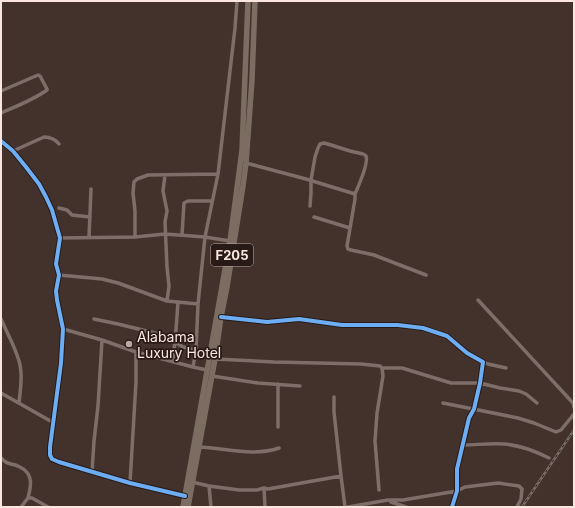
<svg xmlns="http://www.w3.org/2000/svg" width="575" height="508" font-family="Inter,sans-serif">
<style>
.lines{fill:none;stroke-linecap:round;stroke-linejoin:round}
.minor{stroke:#7d6e6a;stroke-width:3.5}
.primary{stroke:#7c6d62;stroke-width:5.5}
.rail-casing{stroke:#7a6e69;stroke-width:2.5}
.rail{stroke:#281a16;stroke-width:1;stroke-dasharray:3;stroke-linecap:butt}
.cycleway-casing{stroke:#281a16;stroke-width:6}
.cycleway{stroke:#6dadf4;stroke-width:4}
.poi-dot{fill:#bba8a1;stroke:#281a16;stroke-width:1.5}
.labels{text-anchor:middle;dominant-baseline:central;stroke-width:3.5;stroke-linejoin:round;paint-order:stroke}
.shield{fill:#281a16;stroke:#bcaaa3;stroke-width:1}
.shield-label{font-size:13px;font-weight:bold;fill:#fce7e0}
.poi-label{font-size:14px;fill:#fce7e0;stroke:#281a16;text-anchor:start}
</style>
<rect width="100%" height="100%" fill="#43322c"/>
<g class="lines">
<!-- minor -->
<path class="minor" d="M1 91 38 75 40 76 47 89V90C33 100 17 106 1 113
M1 141 13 151 26 167 39 184 46 197 52 210 60 238 56 264 59 275 56 291 57 300 63 329 61 363 50 447V455L52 459 59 462 130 483 185 496
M13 151 44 137C51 137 55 139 59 144
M246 163 306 179 355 194V199L347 246 348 249 351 250 374 255 426 275
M165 175 163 191 167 211 165 222 167 267 169 286 167 301
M310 206 311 193V180L315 157 318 148 320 144 324 143 331 145 350 151 363 154C364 154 365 155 366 156 369 163 358 187 355 194
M59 208 67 210 72 215 90 217
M314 217 350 228
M182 235 184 203 188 201H212
M135 237V211L133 193 134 182 137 179 148 175 218 174
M60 238 135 237 165 234 205 237 230 241
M89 238 91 189
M59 275 102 279 118 283 167 301 198 304
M478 300 573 403 574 407
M221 317 267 322 299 319 342 325H398L423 328 447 336 467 353 483 362 480 383 474 409 469 418 457 469V491L452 507
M1 319C7 333 17 350 20 365 23 378 20 391 19 403
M94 319 118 324 163 335 183 347 196 350
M63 329 102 340 136 352 193 367
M215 359 274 362 361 364 380 366 382 368 383 376 377 413 375 441 379 490
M173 361 176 330 178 302
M483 362 488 364 506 368
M382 368H402L451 383H480L500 388 519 391 526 394 537 403
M207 370 193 367 196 350 198 304 205 237 218 174 235 28 237 1
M212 376 258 383 300 386
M1 393 54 423
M334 397V412L341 476
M443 403 518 418 534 423 556 432 561 430 574 414
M278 427V384
M463 445C476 445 490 443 504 444 519 445 535 451 549 458
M199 447C226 448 253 457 279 448
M1 458C10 467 11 462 20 467 34 474 31 486 28 498
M92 472 94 441 98 406 102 340
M192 482 209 486 239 490H257L264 488 268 489 341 476 345 507
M130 483 136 382V352
M209 486 211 507
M264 488 265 507
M391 502 406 507
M21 507 28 498H32L48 507
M348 507 388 500H403L457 491 465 487 498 483 519 486 522 489 521 499 517 507"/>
<!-- primary -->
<path class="primary" d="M183 507 230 241 242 150 248 1
M188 507 215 359 221 317 227 287 243 186 246 163 252 80 255 1"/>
<defs>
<path id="rail" d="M522 507 574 430"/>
</defs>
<!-- rail casing -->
<use href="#rail" class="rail-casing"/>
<!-- rail -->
<use href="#rail" class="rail"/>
<defs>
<path id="cycleway" d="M1 141 13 151 26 167 39 184 46 197 52 210 60 238 56 264 59 275 56 291 57 300 63 329 61 363 50 447V455L52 459 59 462 130 483 185 496
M221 317 267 322 299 319 342 325H398L423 328 447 336 467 353 483 362 480 383 474 409 469 418 457 469V491L452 507"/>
</defs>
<!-- cycleway casing -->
<use href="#cycleway" class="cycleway-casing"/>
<!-- cycleway -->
<use href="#cycleway" class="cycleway"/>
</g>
<!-- markers -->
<circle class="poi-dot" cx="129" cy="344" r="4"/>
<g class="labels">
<!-- shield labels -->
<rect class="shield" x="211" y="244" width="42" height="22" rx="3"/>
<g class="shield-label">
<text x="232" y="255">F205</text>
</g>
<!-- poi labels -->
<g class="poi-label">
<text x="137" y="336">Alabama<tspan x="137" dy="16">Luxury Hotel</tspan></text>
</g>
</g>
<!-- border -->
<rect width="575" height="508" fill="none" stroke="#fce7e0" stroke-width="4"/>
</svg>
